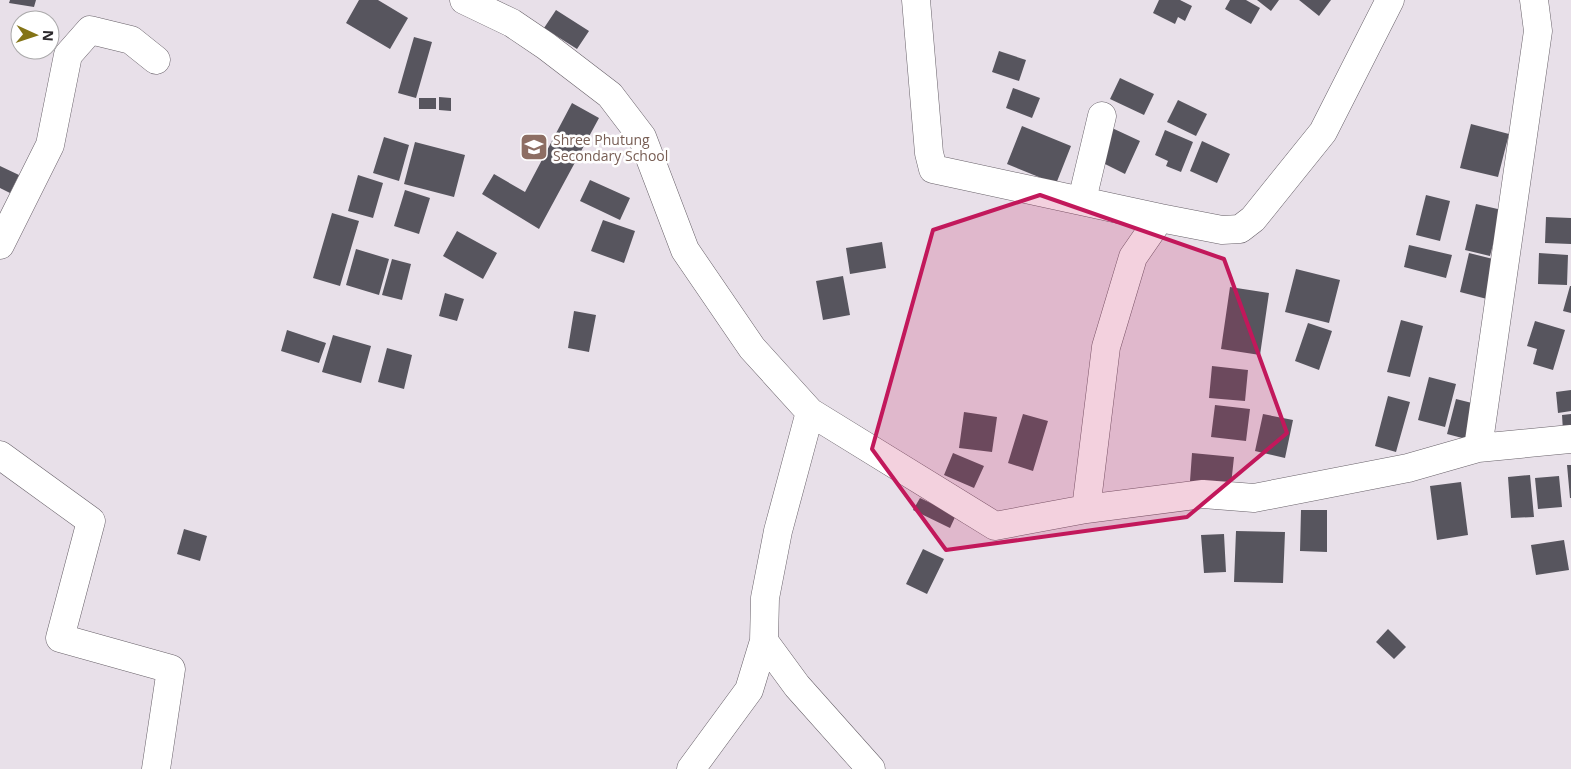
<svg xmlns="http://www.w3.org/2000/svg" width="1571" height="769" font-family="'Open Sans',sans-serif">
<style>
.building{fill:#57555e}
.lines{fill:none;stroke-linecap:round;stroke-linejoin:round}
.minor-casing{stroke:#686169;stroke-width:29}
.minor{stroke:#fff;stroke-width:28}
.marked{fill:#c2185b;fill-opacity:0.2;stroke:#c2185b;stroke-width:4;stroke-linejoin:round}
.labels{text-anchor:middle;dominant-baseline:central;stroke-width:5;stroke-linejoin:round;paint-order:stroke}
.education-label{font-size:14px;fill:#785e54;stroke:#fff;text-anchor:start}
</style>
<rect width="100%" height="100%" fill="#e8e0e9"/>
<!-- building -->
<path class="building" d="M10 0H36L34 7 9 3Z
M359 0H378L408 18 390 49 346 23Z
M1159 0H1180L1192 6 1185 21 1178 17 1175 24 1153 13Z
M1230 0H1246L1260 8 1251 24 1225 9Z
M1257 0H1279L1271 11Z
M1299 0H1331L1319 16Z
M556 10 589 31 577 49 544 28Z
M414 37 432 42 416 98 398 93Z
M999 51 1026 60 1019 81 992 72Z
M1120 78 1154 94 1144 115 1110 99Z
M1013 88 1040 98 1032 118 1006 108Z
M439 97 451 98V111L439 110Z
M419 98H436V109H419Z
M1178 100 1207 114 1196 136 1167 122Z
M572 103 599 118 539 229 482 194 494 174 525 192Z
M1471 124 1509 134 1498 177 1460 168Z
M1022 126 1071 146 1056 184 1007 164Z
M1112 128 1140 141 1125 174 1097 160Z
M1165 130 1193 142 1181 172 1166 166 1168 161 1155 155Z
M384 137 409 145 399 181 373 173Z
M1202 141 1230 154 1217 183 1190 171Z
M415 142 465 155 454 197 404 184Z
M0 166 19 175 10 193 0 188Z
M358 175 383 183 373 218 348 211Z
M590 180 630 198 620 220 580 201Z
M405 190 430 198 419 234 394 226Z
M1426 195 1450 201 1440 241 1416 235Z
M1476 204 1502 210 1490 256 1465 250Z
M332 213 359 221 340 286 313 278Z
M1546 217 1571 218V244L1545 243Z
M603 220 635 231 624 263 591 251Z
M457 231 497 253 483 279 443 256Z
M882 242 886 268 850 274 846 248Z
M1409 245 1452 255 1446 278 1404 267Z
M356 249 389 259 379 295 346 285Z
M1469 253 1497 260 1487 299 1460 292Z
M1539 253 1568 255 1567 285 1538 284Z
M392 259 411 264 402 300 382 295Z
M1296 269 1340 280 1329 323 1285 312Z
M843 276 850 315 823 320 816 281Z
M1570 286H1571V313L1563 311Z
M1230 287 1269 293 1260 355 1221 349Z
M445 293 464 299 457 321 439 316Z
M574 311 596 315 589 352 568 348Z
M1401 320 1423 326 1410 377 1387 372Z
M1535 321 1565 330 1553 370 1533 364 1537 349 1527 346Z
M1308 323 1332 331 1319 370 1295 361Z
M287 330 326 343 319 363 281 351Z
M333 335 371 346 361 383 322 372Z
M387 348 412 355 404 389 378 382Z
M1212 366 1248 370 1245 401 1209 398Z
M1429 377 1456 384 1445 427 1418 420Z
M1571 390V411L1558 413 1556 392Z
M1388 396 1410 402 1396 452 1375 446Z
M1456 399 1476 404 1466 439 1447 434Z
M1215 405 1250 409 1246 441 1211 437Z
M964 412 997 417 992 452 959 448Z
M1023 414 1048 421 1033 471 1008 463Z
M1263 414 1293 420 1285 458 1255 451Z
M1571 414V431H1563L1562 415Z
M953 453 984 466 974 488 944 475Z
M1192 453 1234 457 1231 485 1190 481Z
M1567 465H1571V498H1570Z
M1530 475 1534 517 1511 518 1508 477Z
M1559 476 1562 507 1538 509 1535 478Z
M1461 482 1468 535 1437 540 1430 486Z
M920 498 956 515 950 528 913 510Z
M1301 510H1327V552L1300 551Z
M184 529 207 536 200 561 177 554Z
M1236 531 1285 532 1283 583 1234 582Z
M1224 534 1226 572 1204 573 1201 535Z
M1564 540 1569 570 1536 575 1531 545Z
M923 549 944 559 927 594 906 584Z
M1388 629 1406 647 1394 659 1376 642Z"/>
<g class="lines">
<defs>
<path id="minor" d="M464 0 512 23 546 46 610 95 642 137 685 250 752 348 810 412 995 526 1086 509 1203 494 1254 498 1408 468 1478 448 1571 439
M916 0 929 153 933 169 1160 218
M1082 200 1102 116
M0 245 50 145 68 55 90 30 131 40 156 60
M810 412 778 531 765 598 764 641 797 686 871 769
M1478 448 1538 31 1534 0
M0 455 91 521 60 638 171 669 156 769
M1086 509 1106 347 1133 257 1160 218 1222 230 1240 229 1253 219 1323 132 1390 0
M691 769 749 690 764 641"/>
</defs>
<!-- minor casing -->
<use href="#minor" class="minor-casing"/>
<!-- minor -->
<use href="#minor" class="minor"/>
</g>
<!-- marked area -->
<path class="marked" d="M1040 195 1224 259 1287 433 1187 517 946 550 872 449 933 230Z"/>
<!-- icons -->
<defs>
<symbol id="school-square" viewBox="-11 -11 22 22"><rect x="-9" y="-9" width="18" height="18" rx="4" fill="#8d6e63" stroke="#fff"/><path d="M0-5L7-2L0 1L-7-2ZM-4 1L0 2.5L4 1V4Q0 6-4 4Z" fill="#fff"/></symbol>
</defs>
<g fill-rule="evenodd">
<use href="#school-square" x="518" y="131" width="32" height="32"/>
</g>
<g class="labels">
<!-- education labels -->
<g class="education-label">
<text x="553" y="139">Shree Phutung<tspan x="553" dy="16">Secondary School</tspan></text>
</g>
</g>
<!-- north arrow -->
<g transform="translate(35 35) rotate(93)"><circle r="24" fill="#ffffff" stroke="#aaa9aa"/>
<path d="M0-4L9 19L0 12L-9 19Z" fill="#847416"/>
<text y="-8" font-size="14" font-weight="bold" text-anchor="middle" fill="#2b282b">N</text>
</g>
</svg>
